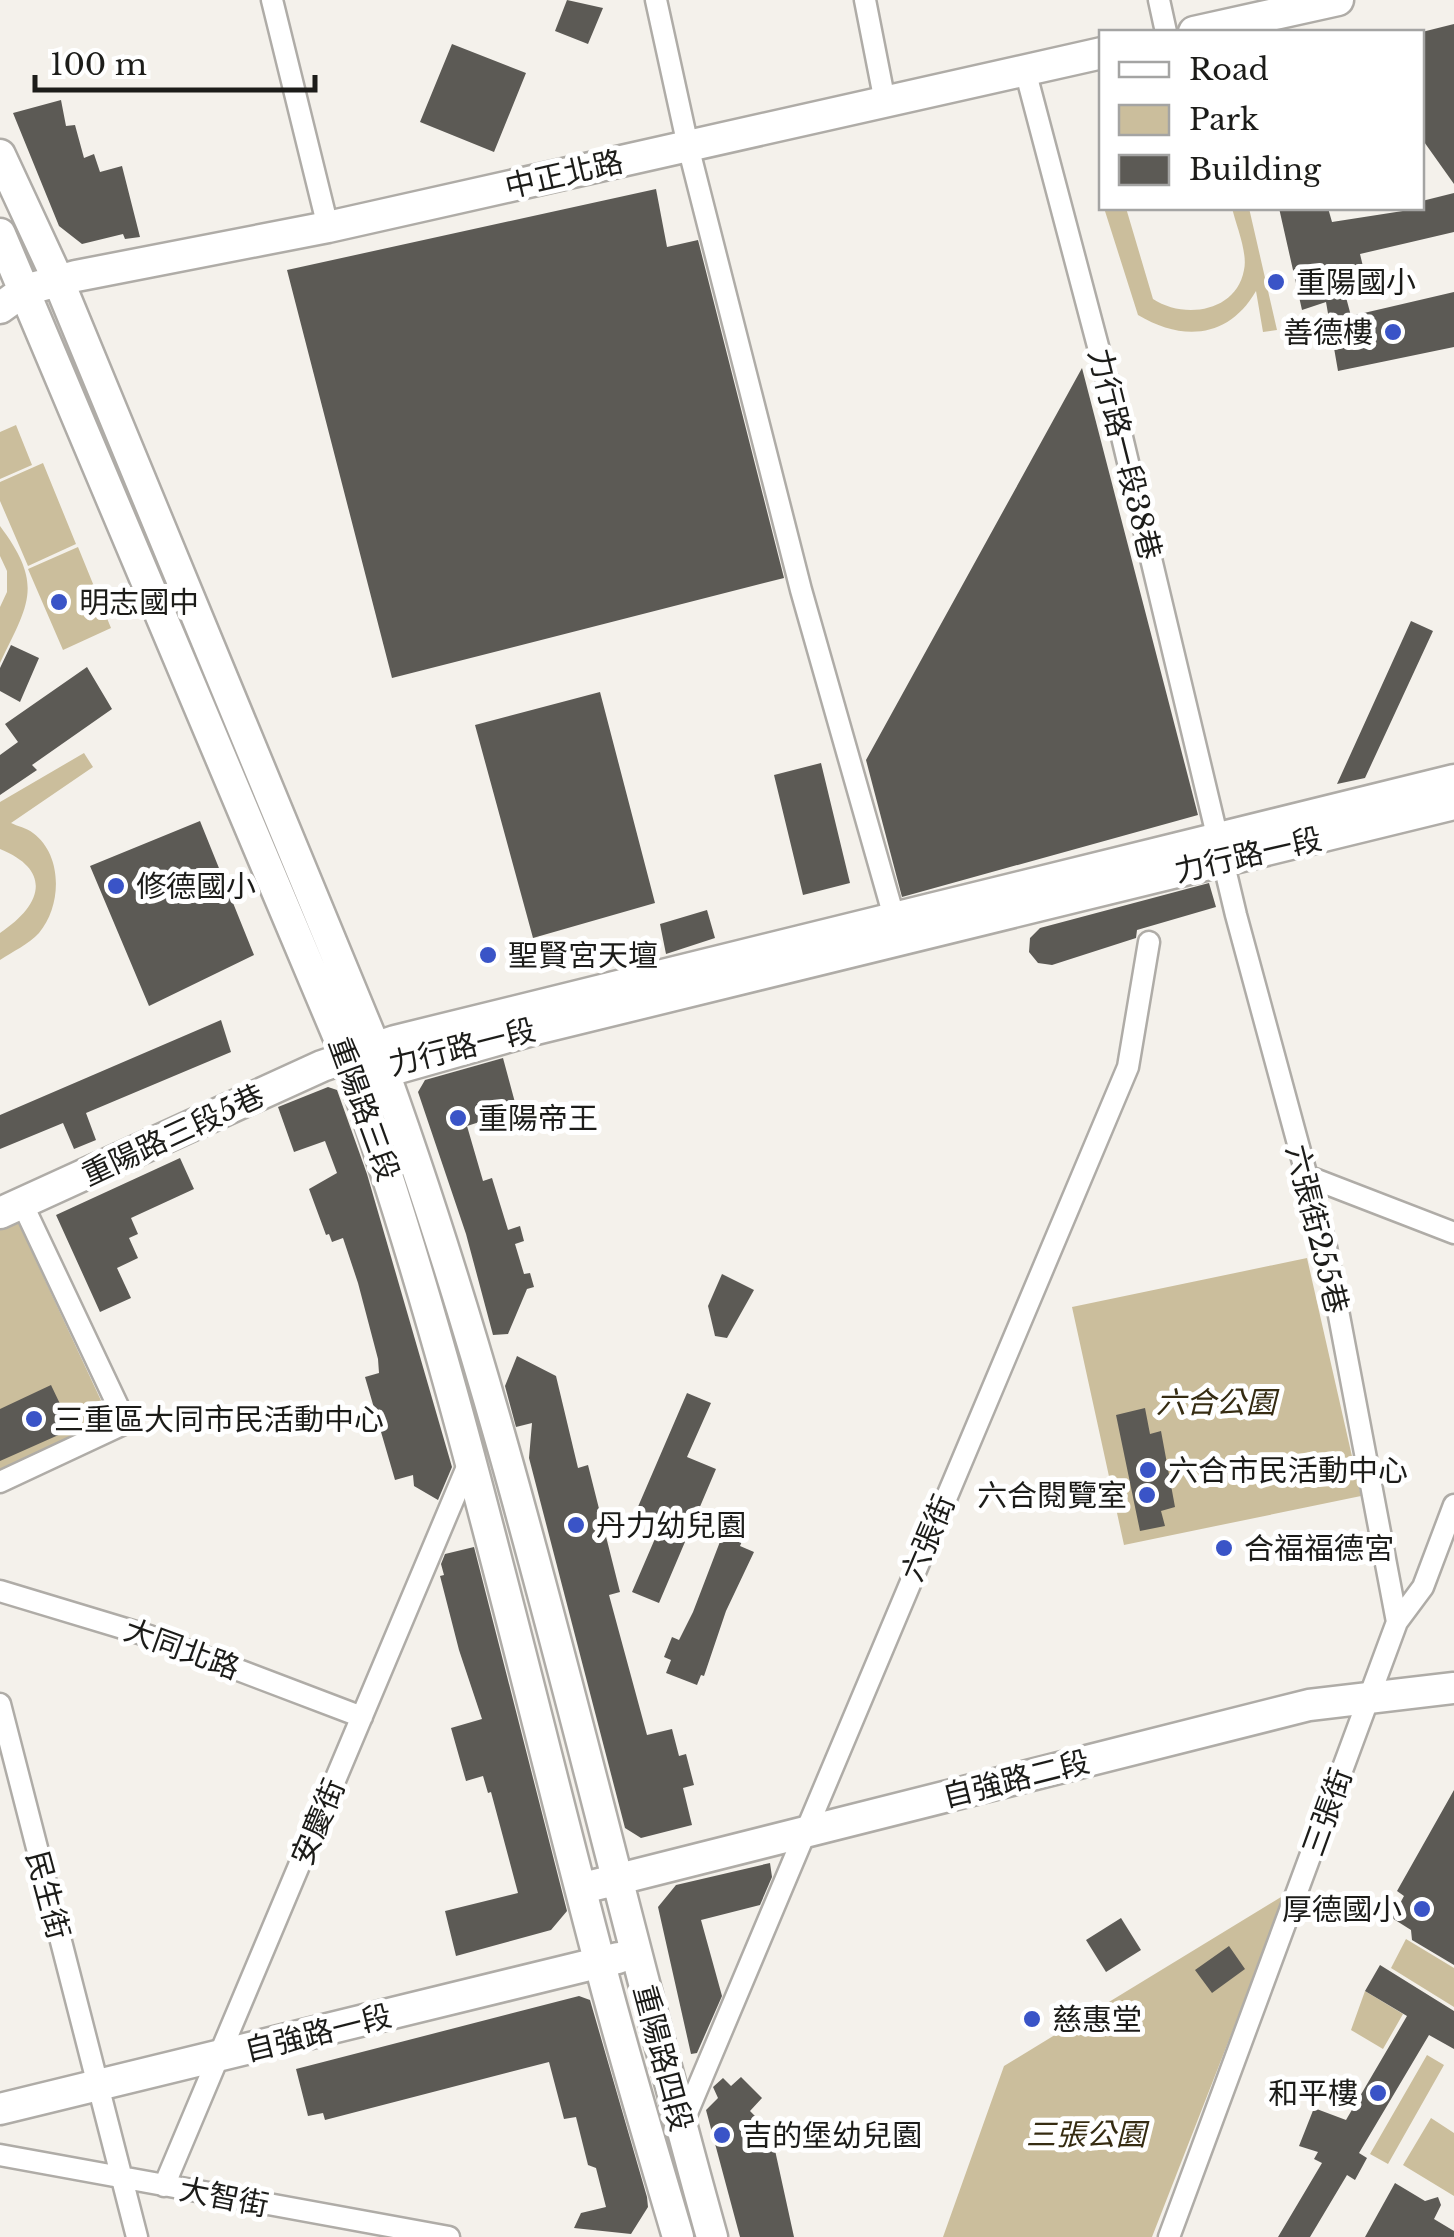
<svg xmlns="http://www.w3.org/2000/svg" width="1454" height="2237" font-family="'Libre Baskerville','Noto Sans TC',serif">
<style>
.green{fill:#cbbe9c}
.building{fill:#5c5a55}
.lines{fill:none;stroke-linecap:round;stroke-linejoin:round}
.street-casing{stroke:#afaca7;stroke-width:25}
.secondary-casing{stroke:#afaca7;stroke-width:35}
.street{stroke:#fff;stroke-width:20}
.secondary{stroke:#fff;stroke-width:30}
.poi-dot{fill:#3a54c7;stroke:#fff;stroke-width:4}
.labels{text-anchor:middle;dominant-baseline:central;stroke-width:10;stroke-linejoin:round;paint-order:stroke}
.street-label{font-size:30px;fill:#1c1c19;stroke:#fff}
.poi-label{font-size:30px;fill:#1c1c19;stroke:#fff;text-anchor:start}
.park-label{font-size:30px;font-style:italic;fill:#362c12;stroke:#fff}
</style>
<rect width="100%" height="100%" fill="#f4f1eb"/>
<!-- green -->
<path class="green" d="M1104 208H1126L1153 299C1183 319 1236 313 1244 270 1248 253 1236 225 1232 208H1249L1277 330 1263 332 1256 291C1229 338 1183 342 1138 315Z
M16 425 32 465 0 479V432Z
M43 463 76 544 28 566 0 501V482Z
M0 526C44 585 29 603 0 663V607L7 592V571L0 556Z
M78 547 111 628 63 650 28 569Z
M84 753 93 767 11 823C17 826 27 828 33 833 63 855 62 906 39 933 29 944 12 952 0 960V933C41 906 54 871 0 849V802Z
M18 1222 111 1422 0 1472V1230Z
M1307 1258 1361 1496 1124 1545 1072 1307Z
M1286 1894 1152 2237H943L1004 2066Z
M1406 1939 1454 1968V2007L1391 1968Z
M1365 1991 1403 2014 1383 2049 1351 2030Z
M1427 2055 1444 2065 1388 2164 1370 2154Z
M1431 2118 1454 2133V2196L1403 2165Z"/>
<!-- building -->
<path class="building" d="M567 0 603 8 588 44 555 31Z
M1454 24V184L1422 139V32Z
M452 44 526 73 494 152 420 122Z
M61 100 66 126 75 125 84 158 94 154 100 172 122 166 140 237 125 239 123 234 82 244 59 226 13 113Z
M656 189 667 247 698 240 784 578 392 678 287 270Z
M1454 193V232L1360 254 1366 279 1343 286 1351 316 1454 292V347L1338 371 1326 302 1302 310 1279 208H1328L1332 222 1422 208V201Z
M1082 368 1198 815 902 897 866 760Z
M1411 621 1433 631 1365 778 1337 784Z
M11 645 39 658 20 702 0 691V668Z
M87 667 112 709 32 765 37 770 0 795V755L18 742 5 724Z
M600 692 655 903 533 938 475 725Z
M821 763 850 883 803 895 774 775Z
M200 821 254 955 149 1006 90 866Z
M1209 883 1216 907 1137 930 1136 938 1052 965 1038 963 1029 952 1030 938 1040 928Z
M707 910 715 938 666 954 660 924Z
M221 1020 231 1052 86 1113 96 1140 74 1149 63 1123 0 1149V1115Z
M503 1058 517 1110 467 1126 483 1181 492 1178 508 1230 520 1226 524 1241 515 1244 524 1274 530 1273 534 1287 527 1289 508 1334 493 1335 466 1234 418 1092 425 1080Z
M328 1087 337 1090 367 1174 452 1467 438 1500 414 1486 413 1475 395 1480 365 1377 379 1373 378 1359 358 1283 343 1238 332 1242 329 1234 326 1235 309 1189 337 1173 325 1141 294 1152 278 1107Z
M180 1158 194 1189 131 1218 138 1234 129 1238 138 1258 117 1268 131 1298 100 1312 56 1215Z
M722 1274 754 1290 727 1338 715 1336 708 1306Z
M517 1356 556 1376 578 1468 588 1465 620 1592 609 1595 647 1735 672 1729 679 1756 686 1754 694 1785 683 1788 692 1825 641 1838 625 1828 529 1458 532 1423 516 1427 505 1386Z
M51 1385 72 1429 0 1461V1409Z
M687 1393 711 1403 687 1457 716 1469 659 1603 632 1592 660 1527 634 1516Z
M1145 1408 1150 1434 1161 1431 1175 1507 1161 1511 1165 1526 1140 1531 1116 1415Z
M726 1526 745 1534 740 1546 754 1552 726 1611 704 1676 701 1675 697 1685 666 1673 671 1660 664 1657 672 1637 679 1640 693 1612Z
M474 1547 567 1911 551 1930 456 1956 445 1911 518 1893 491 1792 488 1793 483 1776 466 1781 451 1728 482 1719 459 1650 440 1576 444 1575 441 1564 445 1554Z
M1454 1790V1965L1412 1940 1411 1930 1392 1918 1404 1896 1397 1891Z
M770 1863 772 1877 760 1905 701 1920 722 1996 697 2053 691 2054 658 1907 676 1885Z
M1121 1918 1141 1950 1106 1972 1086 1940Z
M1229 1946 1245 1969 1212 1993 1195 1970Z
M1380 1965 1454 2011V2049L1429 2035 1359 2153 1367 2158 1355 2180 1347 2175 1310 2237H1278L1322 2163 1314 2159 1318 2152 1299 2146 1314 2108 1346 2120 1407 2016 1365 1991Z
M579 1996 590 2000 647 2197 648 2207 631 2234 574 2228 581 2213 606 2207 596 2168 588 2165 576 2117 564 2119 549 2062 325 2120 323 2113 308 2116 296 2069Z
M741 2077 762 2098 750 2111 771 2132 794 2237H740L706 2110 718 2098 713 2087 723 2078 731 2086Z
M1395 2183 1425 2201 1438 2197 1441 2205 1434 2219 1454 2231V2237H1365Z"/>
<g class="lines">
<defs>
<path id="street" d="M272 0 328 227
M656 0 688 146 801 590 894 917
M865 0 885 102
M1159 0 1166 32
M1025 70 1122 437 1236 915 1326 1247 1397 1622
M1304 1175 1454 1233
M0 1482 126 1423 22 1203
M0 1591 149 1636 362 1717
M0 1704 137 2237
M682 2125 1128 1067 1149 942
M0 2155 449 2237
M164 2186 470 1460
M1169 2237 1397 1622 1423 1587 1454 1505"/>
<path id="secondary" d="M1194 32 1338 0
M0 155 58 280 375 1048C517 1434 601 1841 712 2237
M0 234 347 1057C452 1352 519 1658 599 1960 623 2053 651 2145 678 2237
M0 308 25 290 76 276 328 227 1102 53
M368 1066 384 1072 536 1029 1454 804
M0 1213 322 1066 395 1041 1454 780
M595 1885 1309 1705 1454 1688
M0 2109 618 1958"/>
</defs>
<!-- street casing -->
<use href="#street" class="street-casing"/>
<!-- secondary casing -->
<use href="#secondary" class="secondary-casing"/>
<!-- street -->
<use href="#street" class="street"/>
<!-- secondary -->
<use href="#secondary" class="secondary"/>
</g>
<!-- markers -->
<g class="poi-dot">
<circle cx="1276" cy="282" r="10"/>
<circle cx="1393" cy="332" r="10"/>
<circle cx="59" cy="602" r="10"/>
<circle cx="116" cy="886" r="10"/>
<circle cx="488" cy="955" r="10"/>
<circle cx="458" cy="1118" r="10"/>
<circle cx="34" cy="1419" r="10"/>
<circle cx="1148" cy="1470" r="10"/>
<circle cx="1147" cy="1495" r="10"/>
<circle cx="576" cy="1525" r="10"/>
<circle cx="1224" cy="1548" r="10"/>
<circle cx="1422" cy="1909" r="10"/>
<circle cx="1032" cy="2019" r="10"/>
<circle cx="1378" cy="2093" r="10"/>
<circle cx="722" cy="2135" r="10"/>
</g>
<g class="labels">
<!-- street labels -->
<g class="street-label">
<text transform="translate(564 174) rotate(-13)">中正北路</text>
<text transform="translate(1125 454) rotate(76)">力行路一段38巷</text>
<text transform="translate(1248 855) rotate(-13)">力行路一段</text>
<text transform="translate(462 1047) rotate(-14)">力行路一段</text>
<text transform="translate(364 1109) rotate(70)">重陽路三段</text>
<text transform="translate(173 1135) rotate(-25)">重陽路三段5巷</text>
<text transform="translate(1317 1229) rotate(76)">六張街255巷</text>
<text transform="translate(928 1538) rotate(-67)">六張街</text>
<text transform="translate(182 1649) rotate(20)">大同北路</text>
<text transform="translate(1016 1779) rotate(-14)">自強路二段</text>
<text transform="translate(1327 1812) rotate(-70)">三張街</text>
<text transform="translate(318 1822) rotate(-67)">安慶街</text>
<text transform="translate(48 1895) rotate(75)">民生街</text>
<text transform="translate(318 2033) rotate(-14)">自強路一段</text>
<text transform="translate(663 2058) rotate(75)">重陽路四段</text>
<text transform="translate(224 2197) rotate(11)">大智街</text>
</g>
<!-- poi labels -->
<g class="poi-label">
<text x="1296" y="282">重陽國小</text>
<text x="1373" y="332" text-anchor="end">善德樓</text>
<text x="79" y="602">明志國中</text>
<text x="136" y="886">修德國小</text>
<text x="508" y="955">聖賢宮天壇</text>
<text x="478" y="1118">重陽帝王</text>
<text x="54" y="1419">三重區大同市民活動中心</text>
<text x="1168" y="1470">六合市民活動中心</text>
<text x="1127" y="1495" text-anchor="end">六合閱覽室</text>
<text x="596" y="1525">丹力幼兒園</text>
<text x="1244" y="1548">合福福德宮</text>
<text x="1402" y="1909" text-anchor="end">厚德國小</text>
<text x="1052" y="2019">慈惠堂</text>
<text x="1358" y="2093" text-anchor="end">和平樓</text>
<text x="742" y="2135">吉的堡幼兒園</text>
</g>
<!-- park labels -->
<g class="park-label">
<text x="1216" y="1402">六合公園</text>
<text x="1086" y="2134">三張公園</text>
</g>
</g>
<!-- legend -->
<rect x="1099" y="30" width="325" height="180" fill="#ffffff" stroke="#a4a4a3" stroke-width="2.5"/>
<rect x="1119" y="62" width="50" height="15" fill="#ffffff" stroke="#a4a4a3" stroke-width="2.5"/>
<text x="1189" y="80" font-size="30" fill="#1c1c19">Road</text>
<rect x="1119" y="105" width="50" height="30" fill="#cbbe9c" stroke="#a4a4a3" stroke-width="2.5"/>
<text x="1189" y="130" font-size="30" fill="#1c1c19">Park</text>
<rect x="1119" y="155" width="50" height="30" fill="#5c5a55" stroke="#a4a4a3" stroke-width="2.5"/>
<text x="1189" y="180" font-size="30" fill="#1c1c19">Building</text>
<!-- scale -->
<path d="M35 75v15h280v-15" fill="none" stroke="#1c1c19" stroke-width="5"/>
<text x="50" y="75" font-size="30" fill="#1c1c19" stroke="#ffffff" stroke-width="8" paint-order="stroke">100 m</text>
</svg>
